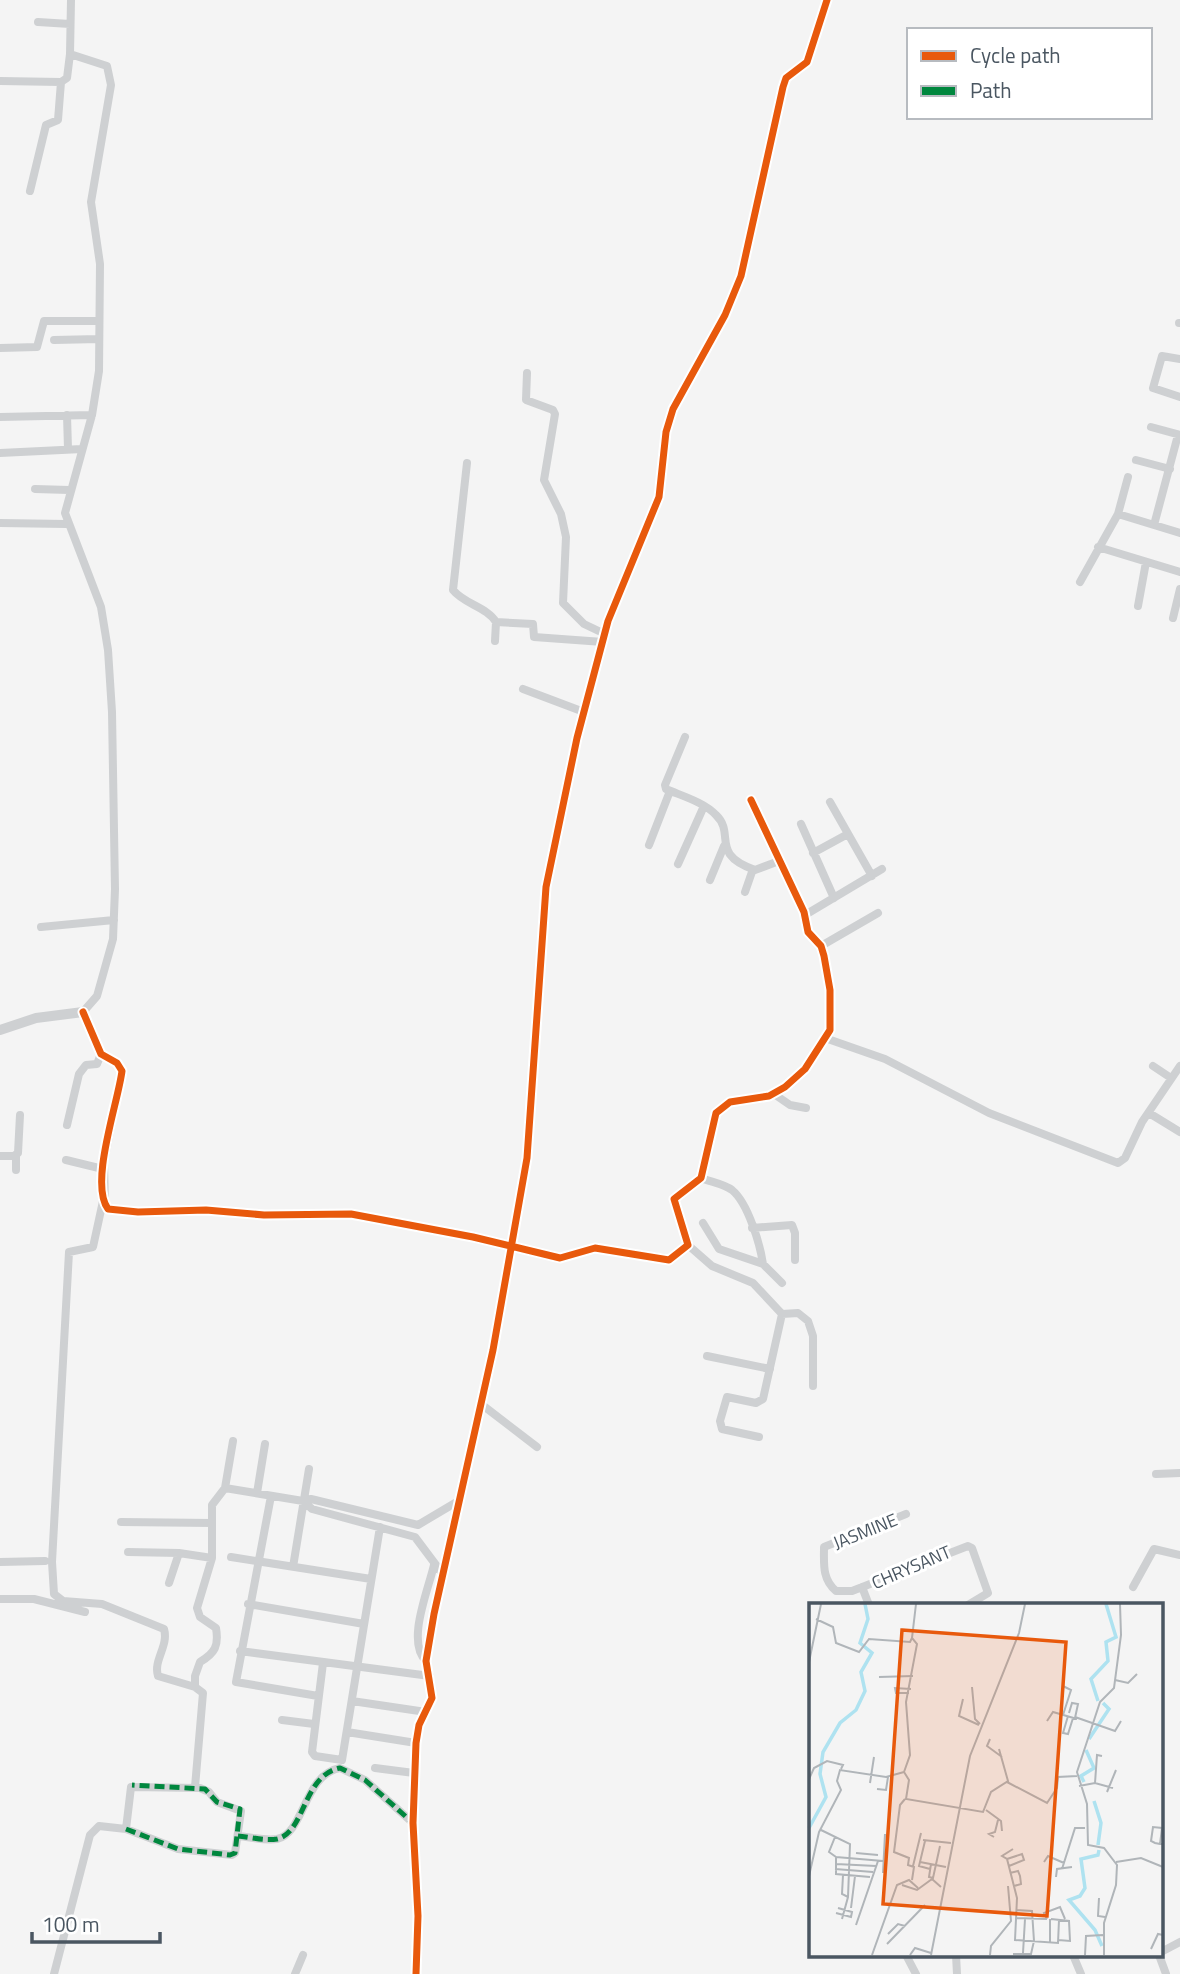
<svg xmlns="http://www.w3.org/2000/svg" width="1180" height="1974" font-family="'Titillium Web',sans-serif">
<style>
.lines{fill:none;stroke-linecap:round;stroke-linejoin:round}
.minor{stroke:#ced0d2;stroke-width:8}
.tertiary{stroke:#ced0d2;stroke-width:10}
.quiet{stroke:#00873e;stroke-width:5;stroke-dasharray:10 5;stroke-linecap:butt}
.cycleway-casing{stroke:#fff;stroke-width:11}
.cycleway{stroke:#e8590c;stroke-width:7}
.labels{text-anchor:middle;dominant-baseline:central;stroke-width:6;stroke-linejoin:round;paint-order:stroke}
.street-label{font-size:18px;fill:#4a5661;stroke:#fff}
.inset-river{fill:none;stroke:#aee2f0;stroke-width:3.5}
.inset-road{fill:none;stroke:#b0b5b9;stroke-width:2}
.view{fill:#e8590c;fill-opacity:0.15;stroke:#e8590c;stroke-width:3.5}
.inset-edge{fill:none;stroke:#4a5661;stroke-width:3.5}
</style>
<rect width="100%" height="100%" fill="#f4f4f4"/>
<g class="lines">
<!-- minor -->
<path class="minor" d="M71 0 70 54 107 66 111 85 91 202 100 264 99 371 92 415 65 513 101 607 108 650 112 712 115 889 113 939 97 996 83 1012 101 1054 117 1063 122 1071 104 1162 105 1206 112 1210 138 1212 206 1210 264 1215 351 1214 473 1237 560 1258 595 1248 672 1259 688 1245 674 1199 701 1178 716 1113 730 1102 769 1096 785 1087 805 1069 830 1030V990L824 956 821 946 808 932 804 912 751 800
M38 22 70 24
M0 81 61 82 67 78 70 54
M30 191 46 125 58 120 61 82
M1179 323H1180
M54 340 99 339
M0 348 37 347 44 321H99
M1180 359 1162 356 1153 388 1180 397
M527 373 526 400 553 410 555 414 544 480 561 514 566 537 563 603 584 624 605 634
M67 415 68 449
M0 417 92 415
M1151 427 1180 435
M0 453 82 449
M1136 460 1170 469
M467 463 453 590C464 604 487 607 496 622L533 624 534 637 603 642
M35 489 69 490
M1118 514 1128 477
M0 523 66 524
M1154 525 1178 435
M1098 547 1180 572
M1080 582 1118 514 1180 533
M1138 606 1146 562
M1173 618 1180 589
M495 641 496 622
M523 689 584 712
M685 737 665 785 666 789C682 796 704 802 716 815 736 834 709 854 755 870L779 861
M830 802 872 876
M801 824 834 898
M649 845 670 791
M813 853 846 835
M678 864 704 806
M710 880 724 846
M745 892 753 869
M805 915 882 869
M41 927 114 920
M821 946 878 913
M825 1038 885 1059 989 1113 1118 1163 1125 1158 1142 1122 1180 1066
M1153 1066 1171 1078
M774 1094 790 1105 806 1108
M1149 1113 1180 1132
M67 1125 79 1074 86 1065 97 1064 101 1054
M0 1156H14L18 1153 20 1115
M66 1160 103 1169
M16 1170V1156
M701 1178C711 1182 724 1184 732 1190 748 1203 760 1244 763 1264
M103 1201 93 1247 69 1252 52 1562 54 1594 63 1601 102 1604 164 1629C169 1646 153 1660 158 1676L195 1687 203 1693 195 1787
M703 1223 719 1249 763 1264 782 1283
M752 1228 792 1225 795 1233V1260
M688 1245 712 1266 753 1283 782 1314
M782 1314 798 1313 808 1321 813 1336V1386
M707 1356 770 1369
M481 1404 537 1447
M759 1437 722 1429 720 1421 727 1397 756 1403 763 1399 782 1314
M1156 1474 1180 1473
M225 1488 303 1501 311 1499 418 1525 455 1503
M257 1493 265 1444
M271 1496 236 1682 318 1696
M303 1501 312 1509 415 1537 442 1573
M906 1514 824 1547C824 1564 822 1579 836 1591H852L968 1546 972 1548 988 1593 968 1605
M121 1522 212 1523
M128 1552 179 1553 212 1558
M231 1557 371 1579
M0 1562 45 1561
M293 1567 309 1469
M169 1583 179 1553
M862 1587 869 1605
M1133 1587 1154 1549 1180 1555
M0 1599H34L85 1612
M248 1604 364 1624
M240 1651 430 1676
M426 1661C406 1642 428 1591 434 1565
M323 1663 312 1752 315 1756 342 1760 380 1527
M195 1687V1676L200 1662C215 1653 219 1646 216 1628L200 1617 197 1608 212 1558V1505L225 1488 233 1441
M352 1701 426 1712
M282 1720 314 1724
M347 1732 416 1743
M375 1768 414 1773
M238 1836C250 1837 265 1841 277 1839 305 1833 303 1775 340 1768L365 1780 413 1823
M1161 1952 1180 1942
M906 1955 916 1974
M956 1955 957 1974
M1073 1955 1081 1974
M1159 1955 1166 1974
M54 1974 90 1835 99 1826 126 1829 131 1787 200 1788 209 1792 217 1802 241 1811 235 1853 232 1855 178 1849 126 1829
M295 1974 303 1955
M416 1974 418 1916 413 1823 416 1743 419 1725 432 1698 426 1661 434 1614 493 1350 527 1158 546 887 577 738 608 621 659 497 666 432 673 409 725 315 741 276 783 87 786 78 807 62 827 0"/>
<!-- tertiary -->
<path class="tertiary" d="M0 1030 36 1018 83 1012"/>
<!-- quiet -->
<path class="quiet" d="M126 1829 178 1849 230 1855 235 1853 240 1809 217 1802 205 1789 132 1785
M238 1836C250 1837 265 1841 277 1839 305 1833 303 1775 340 1768L365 1780 413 1823"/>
<defs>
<path id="cycleway" d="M83 1012 101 1054 117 1063 122 1071C118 1103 89 1183 108 1209L138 1212 206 1210 264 1215 351 1214 473 1237 560 1258 595 1248 669 1260 688 1245 674 1199 701 1178 716 1113 730 1102 769 1096 785 1087 805 1069 830 1030V990L824 956 821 946 808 932 804 912 751 800
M416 1974 418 1916 413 1823 416 1743 419 1725 432 1698 426 1661 434 1614 493 1350 527 1158 546 887 577 738 608 621 659 497 666 432 673 409 725 315 741 276 783 87 786 78 807 62 827 0"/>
</defs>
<!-- cycleway casing -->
<use href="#cycleway" class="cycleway-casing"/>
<!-- cycleway -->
<use href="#cycleway" class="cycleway"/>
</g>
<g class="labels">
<!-- street labels -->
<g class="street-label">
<text transform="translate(865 1531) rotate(-22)">JASMINE</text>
<text transform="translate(911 1567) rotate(-23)">CHRYSANT</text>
</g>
</g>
<!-- overview -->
<g transform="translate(809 1603)">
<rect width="354" height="354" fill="#f4f4f4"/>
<path class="inset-river" d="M289 98 282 76 299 58 297 39 307 34 297 1M280 136 300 106 294 100M275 179 272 173 285 165 277 147M285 198 292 220 289 242M0 225 17 194 11 171 14 149 31 120 47 107 56 88 52 69 63 50 51 40 59 16 56 1M290 247 289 252 272 256 276 285 271 293 260 297 286 327 293 343"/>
<path class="inset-road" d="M7 16 24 24 27 40 50 49 60 36 101 39 103 35M0 59 12 1M70 74 104 73M306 77 319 80 328 71M254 83 262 87 254 112M163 84 166 116 171 121M100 90H87L86 85 102 86M154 96 150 113 170 122M260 110 263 100 269 101 266 115M259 113 254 130 259 131 264 115M266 114 306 128 312 118M238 118 244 109 268 116M181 136 178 143 193 154M95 169 100 177 97 196 174 209 182 189 199 178 190 146M95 169 101 152 97 99 108 41 103 35 107 1M0 176 5 165 18 158 34 162 32 166M198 179 238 200 248 185 249 174 268 173M61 180 65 154M286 180 288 152 293 153M270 183 286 180 304 185M68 186 77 187 79 174M298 189 307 167M96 196 91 202 85 249 100 255 99 262 105 264 103 277M177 207 192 218 193 228M12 227 41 241 39 294 33 316M26 234 20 249 27 254V271L61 274M185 234 180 231 186 229 189 217M114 237 142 240M116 238 110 263 121 266M351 241 353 225 344 224 342 238 346 240 351 241H354M204 246 193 253 198 256 208 295 206 337 249 340 250 317M47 250 69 252M27 254 74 258M198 256 213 251 215 257 200 263M111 259 137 264M235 259 239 253 255 260M307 259 332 255 354 264M27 261 67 263M122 261 120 274 124 275 131 243M104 263 112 230M26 266 64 269M253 266 266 225H276M74 270 76 231M201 270 209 268 211 273 212 281 205 283M34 272 33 291 39 294M0 273 10 229 32 187 28 178 31 167 77 174 95 169M247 274 248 266 263 264M93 282 108 287 123 276 132 284M290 295 289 313 296 314M42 305 46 273M27 310 42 314 43 309 29 305M207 315 238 316M238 316 235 310 251 304 256 316M241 316V339M242 316 260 318 261 338 249 337M47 322 69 258M79 331 89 321 96 323M78 341 116 302M342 346 349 331 354 332M214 350 216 316M204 351H222L225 338 223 308 207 307M63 352 88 282 100 277 109 285M101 352 106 345 122 350M122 352 161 153 210 30 216 1M181 352 182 343 202 318 199 283M276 352 277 333 294 332M295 352V320L307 282 308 262 295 245 279 242 278 201 268 169 291 99 305 85 312 32 311 1"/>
<path class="view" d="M93 27 257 39 238 313 74 301Z"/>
<rect width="354" height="354" class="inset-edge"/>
</g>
<!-- legend -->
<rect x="907" y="28" width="245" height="91" fill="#ffffff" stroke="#b7bbc0" stroke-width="2"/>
<rect x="921" y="51" width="35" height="10" fill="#e8590c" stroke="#b7bbc0" stroke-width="2"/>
<text x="970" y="63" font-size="21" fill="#4a5661">Cycle path</text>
<rect x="921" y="86" width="35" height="10" fill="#00873e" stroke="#b7bbc0" stroke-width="2"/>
<text x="970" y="98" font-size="21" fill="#4a5661">Path</text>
<!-- scale -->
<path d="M32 1932v10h128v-10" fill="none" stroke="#4a5661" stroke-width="3.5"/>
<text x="42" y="1932" font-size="21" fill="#4a5661" stroke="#ffffff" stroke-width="5" paint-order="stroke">100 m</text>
</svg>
